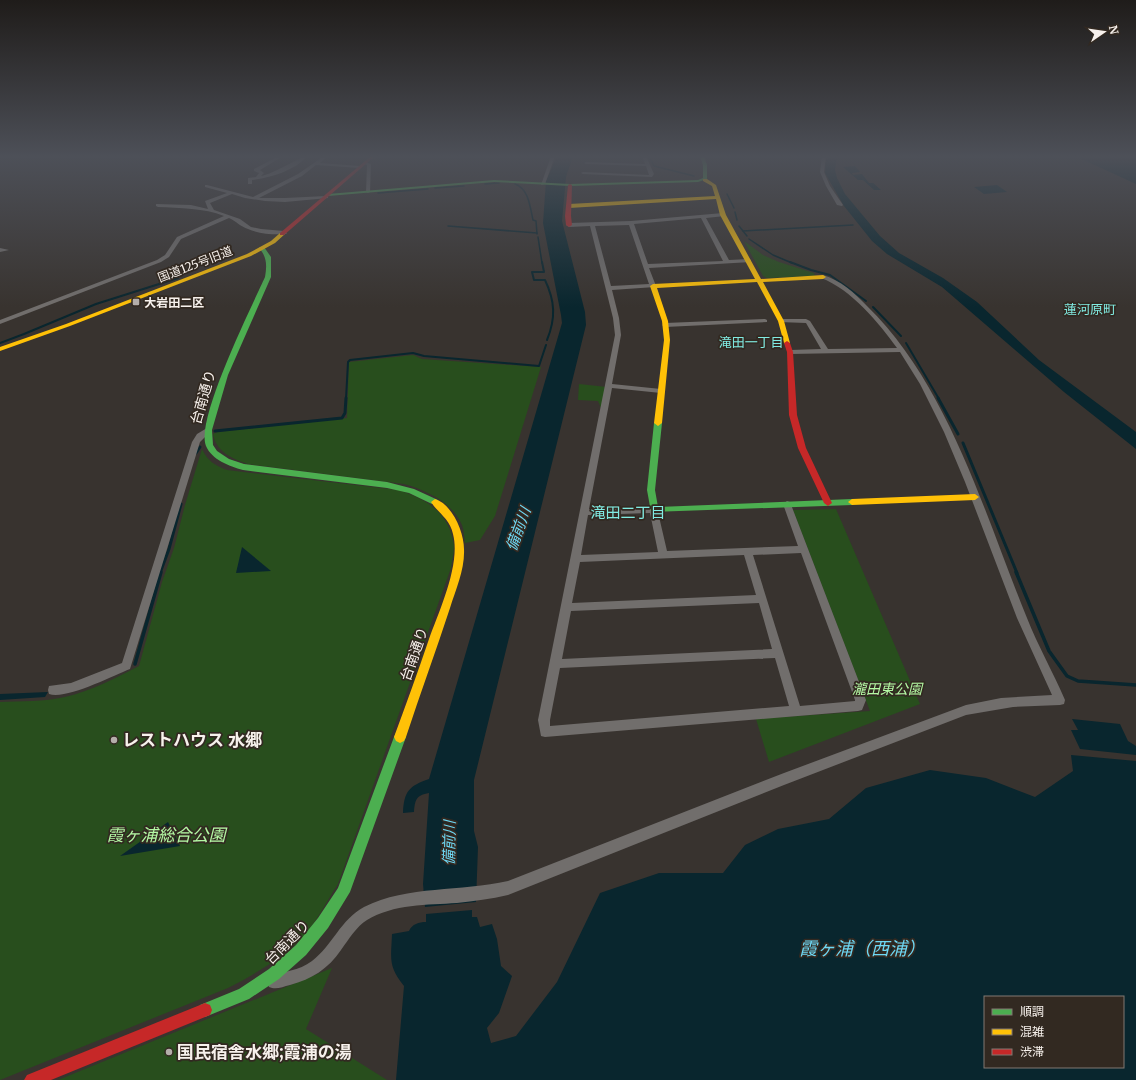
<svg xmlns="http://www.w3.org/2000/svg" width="1136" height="1080" font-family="Merriweather,'Noto Sans JP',serif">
	<rect width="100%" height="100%" fill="#38332f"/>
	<g fill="#284e1d">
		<polygon points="744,241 763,255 779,262 814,273 815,276 767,278 763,276"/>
		<path d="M 413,355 L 422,359 L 541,367 L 495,516 L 480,540 L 465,543 C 464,537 464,530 462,525 C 452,502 426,490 404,484 L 248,464 C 233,459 216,452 213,434 L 217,432 L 347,418 L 349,362 Z"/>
		<polygon points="579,384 607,387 601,408 598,401 578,400"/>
		<path d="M 202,449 C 208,461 214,465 227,470 L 398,490 C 427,499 450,513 454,546 C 454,553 452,561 451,568 L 338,884 C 328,899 319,917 308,931 C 287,956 257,973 228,988 L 0,1080 L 0,702 C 21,701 44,702 65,697 C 91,691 116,678 139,666 L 162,582 L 174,548 L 185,505 Z"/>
		<polygon points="836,509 920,704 769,762 756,719 870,711 793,510"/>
		<polygon points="332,968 306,1029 387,1080 58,1080"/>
	</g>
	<g fill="#09262e" fill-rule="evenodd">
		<path d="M 557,156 L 573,156 L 566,177 L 562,221 L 585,312 L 586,325 L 474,780 L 474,831 L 478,847 L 476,902 L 425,907 L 423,884 L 429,793 C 416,795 415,800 414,812 L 403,813 C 404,791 409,786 429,779 L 562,323 L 561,315 L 543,223 L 546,181 Z"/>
		<polygon points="826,156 837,156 835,170 837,178 845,194 880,236 899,253 943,278 977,302 1039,360 1136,432 1136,449 1064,392 942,287 887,254 872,241 844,206 825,173"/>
		<polygon points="1075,156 1136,156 1136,184"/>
		<polygon points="855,166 860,172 852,173 853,175 862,174 869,183 873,183 881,190 874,190 863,180 858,180 843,167"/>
		<polygon points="997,185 1007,192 984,194 974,187"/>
		<polygon points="242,547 271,571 236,573"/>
		<polygon points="48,692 45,697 0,700 0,694"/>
		<polygon points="1072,719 1120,724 1128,741 1136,746 1136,755 1080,749 1071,730 1078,730"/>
		<path d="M 1071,755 L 1136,761 L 1136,1080 L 396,1080 L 404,986 C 388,966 391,959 392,934 L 409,931 C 412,924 419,922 426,922 L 426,914 L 472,910 L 472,917 L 477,917 L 480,927 L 492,924 L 497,939 L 501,966 L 512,976 L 499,1013 L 487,1028 L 491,1043 L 516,1036 L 557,982 L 600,893 L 659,873 L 723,873 L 745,845 L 778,829 L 829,819 L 866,788 L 930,770 L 986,778 L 1035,797 L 1073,771 ZM 985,997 L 1123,997 L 1123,1067 L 985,1067 Z"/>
		<polygon points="168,822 180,846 120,856"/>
	</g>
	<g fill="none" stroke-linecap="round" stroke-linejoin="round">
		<g stroke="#09262e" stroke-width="1.5">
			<polyline points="649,156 654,166 694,176"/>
			<polyline points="485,184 499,183"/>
			<path d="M 515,184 C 529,189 530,207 533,220 L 536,221 L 537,234"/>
			<polyline points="435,188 464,186"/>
			<polyline points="378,193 428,189"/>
			<polyline points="727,194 734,208"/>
			<polyline points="735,212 737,220"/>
			<polyline points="448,226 537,233"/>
			<polyline points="739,226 747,236"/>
			<polyline points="743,231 853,225"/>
			<polyline points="538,237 542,263"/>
			<polyline points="749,239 773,255 792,263"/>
		</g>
		<g stroke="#09262e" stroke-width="2">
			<path d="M 542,262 L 544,272 L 532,272 L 534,280 L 545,280 C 555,301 556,318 547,340"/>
			<polyline points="790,262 811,270 830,275 866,301"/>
			<polyline points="873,307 901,336"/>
			<polyline points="0,343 24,334 96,304 178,278"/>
			<polyline points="906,343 939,399"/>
			<polyline points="346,399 348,362 350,360 413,353 424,356 539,366 546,345"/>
		</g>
		<g stroke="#09262e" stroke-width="3">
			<polyline points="938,398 958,434"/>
			<polyline points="215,431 342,418 345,413 346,398"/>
			<polyline points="963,443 1017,573"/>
			<polyline points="196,453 200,447"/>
			<polyline points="160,573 169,549 181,504"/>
		</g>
		<g stroke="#09262e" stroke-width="3.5">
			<polyline points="1016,572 1049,651 1067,676 1078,681 1136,685"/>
			<polyline points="135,664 161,572"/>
		</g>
		<g fill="#716e6c" fill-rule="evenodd">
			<path d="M 279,156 L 283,156 L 260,170 L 264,173 L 261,176 C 274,174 303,155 308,156 C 293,171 273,177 252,180 L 252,184 L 248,184 L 248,178 L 256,177 L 259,173 L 254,171 L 254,169 Z"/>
			<path d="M 324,156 L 328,156 L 320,163 L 360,166 L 362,167 L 360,168 L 316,165 L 302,176 L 259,198 L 285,198 L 326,196 L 328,196 L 328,198 L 285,202 L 265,201 L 245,198 L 232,194 L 210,203 L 214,210 L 240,219 L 251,227 L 261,229 L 284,231 L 287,233 L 286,234 C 275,235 259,234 248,229 C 241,227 236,221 229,218 L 181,239 L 169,257 L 161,262 L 0,324 L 0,320 L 157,260 L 165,255 L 177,237 L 224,216 C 204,208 180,208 158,207 L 156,206 L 156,204 L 191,205 L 208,209 L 205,201 L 227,193 L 205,187 L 205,185 L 207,185 L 253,197 L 298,174 Z"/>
			<polygon points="383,156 395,156 370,159 368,158"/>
			<polygon points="551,156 555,156 545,184 541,185"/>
			<polygon points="642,156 646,156 654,174 652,177 583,174 581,173 583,172 649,175 646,166 586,164 584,163 586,162 645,164"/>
			<polygon points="822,156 826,156 824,172 830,186 843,205 842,206 837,205 826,186 820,172"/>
			<polygon points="365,162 371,164 370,192 368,193 366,192 367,165 363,163"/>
			<path d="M 723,213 L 725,214 L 725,216 L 706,218 L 729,260 L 749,259 L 751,260 L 751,262 L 649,268 L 656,286 L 655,287 L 612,290 L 619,318 L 621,335 L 612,384 L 661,389 L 665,391 L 661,393 L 612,388 L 589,509 L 657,508 L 667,551 L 798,546 L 783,504 L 787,501 L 790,502 L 866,700 L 862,710 L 858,711 L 545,737 L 541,736 L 538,720 L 615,335 L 613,318 L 590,226 L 569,227 L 566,225 L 569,223 L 631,221 ZM 701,218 L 723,261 L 648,264 L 634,224 ZM 629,225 L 649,284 L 611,286 L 595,226 ZM 650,513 L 658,552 L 581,555 L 588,515 ZM 801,553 L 855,700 L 855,701 L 800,706 L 753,555 ZM 744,555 L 756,595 L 572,603 L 580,562 ZM 759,603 L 772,649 L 562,659 L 571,611 ZM 775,658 L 789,706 L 550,726 L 550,720 L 560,668 Z"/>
			<polygon points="0,248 9,250 0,252"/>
			<path d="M 823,275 C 840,280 855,293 867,306 C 949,386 984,513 1027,618 C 1038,646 1053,672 1065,700 L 1064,704 L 1060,705 L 1013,707 L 966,715 L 784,785 L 508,895 C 491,899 474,901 457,903 C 428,905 393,904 367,920 C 356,927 349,939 341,950 C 328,969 312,979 290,985 C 282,987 276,990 269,987 L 267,982 L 269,977 C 283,971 299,971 312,961 C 332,946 341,919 364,907 C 408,885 461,892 508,881 L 784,773 L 966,705 L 1001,698 L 1052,695 L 1017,618 L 965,482 L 944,432 L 920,384 L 900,352 L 790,354 L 787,352 L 790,350 L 821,349 L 806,323 L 779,322 L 779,320 L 781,319 L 806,319 L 810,321 L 828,349 L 897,348 C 879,323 851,289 821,278 L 821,276 Z"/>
			<polygon points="765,319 767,320 767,322 665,327 662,325 665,323"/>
			<path d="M 207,428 L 211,431 L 200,442 L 130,669 C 112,676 66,700 49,694 L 48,690 L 49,686 L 71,683 L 122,663 L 192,442 L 197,434 Z"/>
		</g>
		<g fill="#4caf50" fill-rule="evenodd">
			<polygon points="700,156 704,156 707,165 707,179 698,182 570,186 494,182 328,196 326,195 328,194 494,180 570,184 698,180 703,178 703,165"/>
			<path d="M 260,247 L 264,247 L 271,257 L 271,277 L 228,375 L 212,430 L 213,445 L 217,451 L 229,459 L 244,464 L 387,482 L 414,489 L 438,500 L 439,502 L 438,504 L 432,504 L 409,493 L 387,488 L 243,470 C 229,466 212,460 206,446 C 195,420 252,306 265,277 C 267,265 267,257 259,248 Z"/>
			<polygon points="658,420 662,423 655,490 658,507 852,499 856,502 852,505 651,512 647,490 654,423"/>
			<polygon points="400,731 404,733 406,737 350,892 328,928 306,955 279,979 249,999 205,1017 200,1015 198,1010 200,1005 239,989 269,969 296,945 318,918 338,888 394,737 396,733"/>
		</g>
		<g fill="#ffc107" fill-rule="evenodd">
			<polygon points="703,179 707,179 716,185 726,215 761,279 823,275 826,277 823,279 763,282 784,321 790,343 787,345 784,343 778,321 757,282 657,288 668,321 670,340 662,423 658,426 654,423 664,340 662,321 650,286 653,284 755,279 720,215 716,199 569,208 566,206 569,204 715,196 712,186 703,181"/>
			<polygon points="280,233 285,234 275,243 251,256 70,326 0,351 0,347 66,324 247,254 271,241"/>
			<polygon points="975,494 979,497 975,500 852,505 848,502 852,499"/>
			<path d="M 435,499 C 452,504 464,532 464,549 C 465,569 456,589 450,608 C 436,651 420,694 406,737 L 404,741 L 400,743 L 396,741 L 394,737 C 406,704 418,672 429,639 C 439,611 461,564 453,534 C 450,519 438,513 431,502 Z"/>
		</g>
		<g fill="#c62828" fill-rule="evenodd">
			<polygon points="371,156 375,156 284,235 280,235 280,233"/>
			<polygon points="570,184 572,185 571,216 572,225 569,227 566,225 565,216 568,185"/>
			<polygon points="787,341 790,343 793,352 797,415 806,448 832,503 828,506 824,503 798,448 789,415 787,352 784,343"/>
			<polygon points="205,1003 210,1005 212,1010 210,1015 51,1080 24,1080 27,1075"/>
		</g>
	</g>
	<linearGradient id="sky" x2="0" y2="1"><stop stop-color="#1f1c1a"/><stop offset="0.51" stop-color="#4d5058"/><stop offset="1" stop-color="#4d5058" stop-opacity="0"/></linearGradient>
	<rect width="1136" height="307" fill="url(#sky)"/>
	<g fill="#b4aeaa" stroke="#322921" stroke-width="1.5">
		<rect x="132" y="298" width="8" height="8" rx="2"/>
		<circle cx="114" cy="740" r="4"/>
		<circle cx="169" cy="1052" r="4"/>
	</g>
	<g text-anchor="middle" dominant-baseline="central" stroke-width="3.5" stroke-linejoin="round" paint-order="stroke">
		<g font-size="12" fill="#f7f1ec" stroke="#322921">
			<text transform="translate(195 264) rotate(-21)">国道125号旧道</text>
		</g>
		<g font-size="12" font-weight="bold" fill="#f7f1ec" stroke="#322921" text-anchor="start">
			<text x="144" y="302">大岩田二区</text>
		</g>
		<g font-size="13" fill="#81ebe2" stroke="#322921">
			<text x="1090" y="309">蓮河原町</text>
		</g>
		<g font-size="13" fill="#81ebe2" stroke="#322921">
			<text x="751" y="342">滝田一丁目</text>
		</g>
		<g font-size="14" fill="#f7f1ec" stroke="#322921">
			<text transform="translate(203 397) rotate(-74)">台南通り</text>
			<text transform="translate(414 654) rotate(-71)">台南通り</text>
			<text transform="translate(287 942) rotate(-45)">台南通り</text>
		</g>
		<g font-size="14" font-style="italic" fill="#b4f9a4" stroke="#322921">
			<text x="887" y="689">瀧田東公園</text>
		</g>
		<g font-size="15" fill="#81ebe2" stroke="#322921">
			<text x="628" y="512">滝田二丁目</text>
		</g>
		<g font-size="15" font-style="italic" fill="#6ed8f4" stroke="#322921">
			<text transform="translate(518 529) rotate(-70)">備前川</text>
			<text transform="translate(449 843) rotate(-89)">備前川</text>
		</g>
		<g font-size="17" font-weight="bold" fill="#f7f1ec" stroke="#322921" text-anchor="start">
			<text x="122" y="740">レストハウス 水郷</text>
			<text x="177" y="1052">国民宿舎水郷;霞浦の湯</text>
		</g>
		<g font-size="17" font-style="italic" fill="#b4f9a4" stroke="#322921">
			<text x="166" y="835">霞ヶ浦総合公園</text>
		</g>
		<g font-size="18" font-style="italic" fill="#6ed8f4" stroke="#322921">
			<text x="862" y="948">霞ヶ浦（西浦）</text>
		</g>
	</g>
	<rect x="984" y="996" width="140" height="72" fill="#322921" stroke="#817972"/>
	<rect x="992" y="1009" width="20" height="6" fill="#4caf50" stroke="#817972"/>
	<text x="1020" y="1016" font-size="12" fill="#f7f1ec">順調</text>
	<rect x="992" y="1029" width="20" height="6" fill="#ffc107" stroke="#817972"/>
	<text x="1020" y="1036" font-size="12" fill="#f7f1ec">混雑</text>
	<rect x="992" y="1049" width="20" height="6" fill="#c62828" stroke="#817972"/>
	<text x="1020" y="1056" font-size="12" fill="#f7f1ec">渋滞</text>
	<g transform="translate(1104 32) rotate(77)" stroke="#322921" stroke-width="3" paint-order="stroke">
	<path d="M0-3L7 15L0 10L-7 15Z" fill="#f7f1ec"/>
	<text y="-6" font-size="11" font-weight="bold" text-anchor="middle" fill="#f7f1ec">N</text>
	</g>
</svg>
